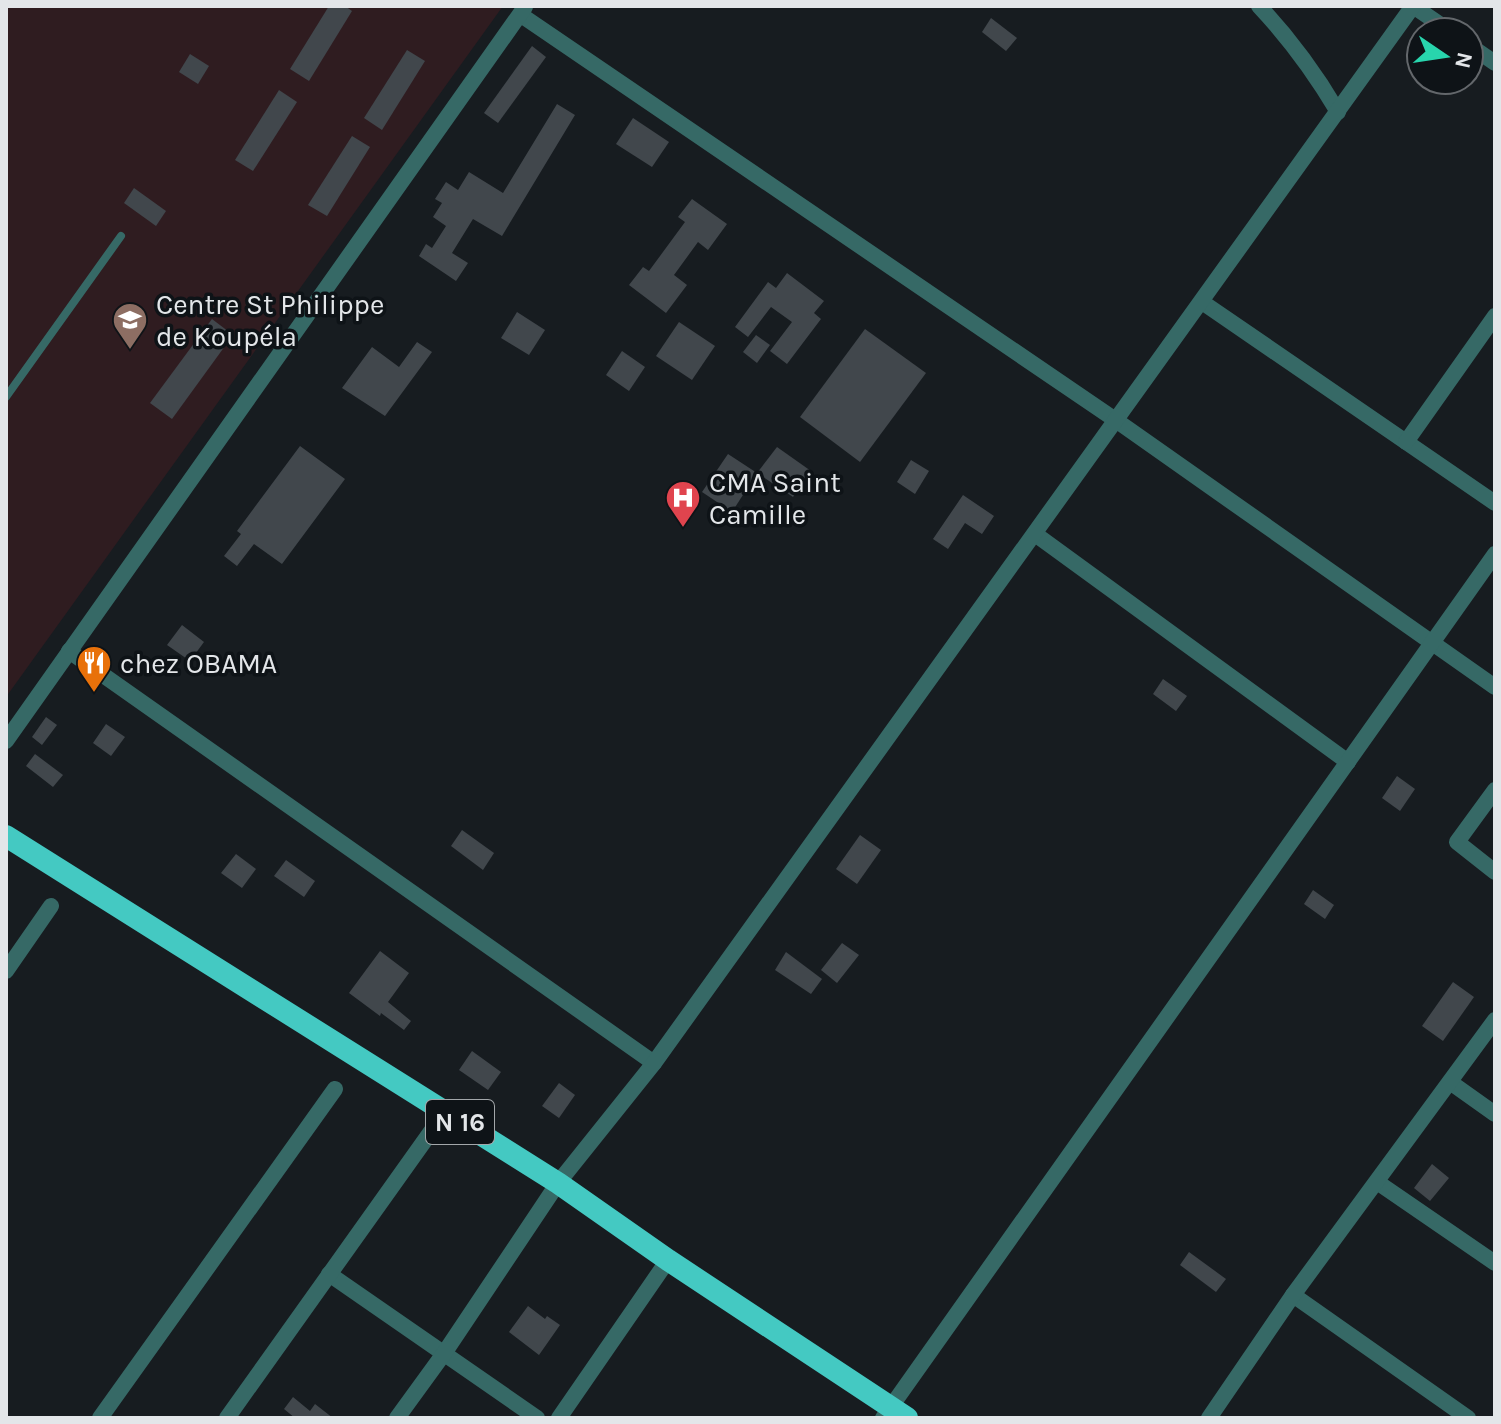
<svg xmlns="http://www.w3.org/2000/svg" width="1501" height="1424" font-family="Karla,sans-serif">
	<rect width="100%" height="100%" fill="#171c20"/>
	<polygon fill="#2f1c20" points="6,6 503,6 6,697"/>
	<g fill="#41474c">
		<polygon points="329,6 345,6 352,11 309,81 290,69"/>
		<polygon points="991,18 1017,38 1006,51 982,32"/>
		<polygon points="532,46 546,57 498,123 484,113"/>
		<polygon points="407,50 425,61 382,130 364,118"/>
		<polygon points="190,54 209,66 198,84 179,72"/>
		<polygon points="279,90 297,102 253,171 235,160"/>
		<polygon points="557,104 575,115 502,236 473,219 452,253 468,263 456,281 419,256 426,244 432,248 446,226 433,217 442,203 435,199 446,182 458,190 469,172 503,193"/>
		<polygon points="633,118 669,142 652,167 616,144"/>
		<polygon points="352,136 370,147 327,216 308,205"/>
		<polygon points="134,188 166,211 156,226 124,203"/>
		<polygon points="692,199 727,224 708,250 698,242 674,275 687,285 666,313 629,285 643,267 649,271 685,222 678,217"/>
		<polygon points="787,273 824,301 814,313 821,319 787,364 770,351 792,322 771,307 748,337 735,327 768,282 776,288"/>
		<polygon points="517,312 545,330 529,355 501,338"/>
		<polygon points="212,319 233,335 172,419 150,403"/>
		<polygon points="679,322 715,346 692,380 656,356"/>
		<polygon points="865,329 926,373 860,462 800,417"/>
		<polygon points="756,335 770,345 757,363 743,352"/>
		<polygon points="417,342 432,352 385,416 342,388 372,347 399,367"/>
		<polygon points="622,351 645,367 629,391 606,375"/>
		<polygon points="300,446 345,479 282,564 254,544 237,566 224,556 241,534 237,531"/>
		<polygon points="777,447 811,471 793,497 757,473"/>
		<polygon points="728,454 757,473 732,512 702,492"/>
		<polygon points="911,460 929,471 915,494 897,482"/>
		<polygon points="963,495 994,516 982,534 965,523 948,549 933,539"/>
		<polygon points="182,625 204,642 190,661 167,645"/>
		<polygon points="1163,679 1187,696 1176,711 1153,694"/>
		<polygon points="46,717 57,725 42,745 32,737"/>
		<polygon points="106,724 125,737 111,756 93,743"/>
		<polygon points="35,754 63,775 53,787 26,766"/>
		<polygon points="1397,776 1415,789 1400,811 1382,798"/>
		<polygon points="462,830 494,853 483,870 451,846"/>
		<polygon points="860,835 881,850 857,884 836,869"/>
		<polygon points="236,854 256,869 242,888 221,873"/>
		<polygon points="286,860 315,881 304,897 274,876"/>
		<polygon points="1313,890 1334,905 1325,919 1304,904"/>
		<polygon points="842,943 859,955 837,983 821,970"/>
		<polygon points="380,951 409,973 388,1002 411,1021 404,1030 381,1013 380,1016 349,993"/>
		<polygon points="786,952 822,979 811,994 775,970"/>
		<polygon points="1453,982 1474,997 1443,1041 1422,1026"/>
		<polygon points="472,1051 501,1072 488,1090 459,1070"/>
		<polygon points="559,1083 575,1095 559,1118 542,1106"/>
		<polygon points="1432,1164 1449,1178 1430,1201 1414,1188"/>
		<polygon points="1189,1252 1226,1279 1216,1292 1180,1265"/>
		<polygon points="528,1306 545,1319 547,1316 560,1325 539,1355 509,1332"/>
		<polygon points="293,1397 310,1411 315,1404 333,1418 295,1418 284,1409"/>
	</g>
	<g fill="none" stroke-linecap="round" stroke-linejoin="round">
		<polyline stroke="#366966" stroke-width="8" points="6,397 121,236"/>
		<g stroke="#366966" stroke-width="16">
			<path d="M 1259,6 C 1290,39 1315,73 1338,112"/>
			<polyline points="1413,6 1451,32"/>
			<polyline points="521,15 1117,421 1495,687"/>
			<polyline points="1469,45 1495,63"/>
			<polyline points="1202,302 1495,503"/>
			<polyline points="1406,442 1495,316"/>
			<polyline points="1035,534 1348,762"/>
			<polyline points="69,651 654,1063"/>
			<polyline points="6,741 525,7"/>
			<polyline points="1495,790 1457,842 1495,872"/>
			<polyline points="6,971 51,906"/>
			<polyline points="1450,1082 1495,1114"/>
			<polyline points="1377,1182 1495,1263"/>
			<polyline points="329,1274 537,1418"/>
			<polyline points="1293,1295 1468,1418"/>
			<polyline points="100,1418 335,1089"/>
			<polyline points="227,1418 445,1112"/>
			<polyline points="397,1418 445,1352 558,1183 654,1063 1413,6"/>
			<polyline points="559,1418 668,1260"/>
			<polyline points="883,1418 1495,554"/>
			<polyline points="1209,1418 1293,1295 1495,1020"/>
		</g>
		<polyline stroke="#44c9c2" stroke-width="22" points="6,836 558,1183 668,1260 907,1418"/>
	</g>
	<defs>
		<symbol id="school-pin" viewBox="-11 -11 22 30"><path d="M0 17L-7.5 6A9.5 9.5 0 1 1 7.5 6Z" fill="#8d6e63" stroke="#0e1317"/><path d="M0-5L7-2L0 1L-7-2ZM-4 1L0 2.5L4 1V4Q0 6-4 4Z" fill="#fff"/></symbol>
		<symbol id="hospital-pin" viewBox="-11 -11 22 30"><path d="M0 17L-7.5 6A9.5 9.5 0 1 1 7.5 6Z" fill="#e0444e" stroke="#0e1317"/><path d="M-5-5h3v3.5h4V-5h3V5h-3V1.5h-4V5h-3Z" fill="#fff"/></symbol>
		<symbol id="restaurant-pin" viewBox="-11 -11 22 30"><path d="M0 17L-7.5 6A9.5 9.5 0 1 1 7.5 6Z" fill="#e8710a" stroke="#0e1317"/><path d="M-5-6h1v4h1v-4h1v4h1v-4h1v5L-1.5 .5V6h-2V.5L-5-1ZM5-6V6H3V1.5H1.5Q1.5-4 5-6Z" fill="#fff"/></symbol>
	</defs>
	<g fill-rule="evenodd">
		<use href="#school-pin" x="110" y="300" width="40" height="54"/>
		<use href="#hospital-pin" x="663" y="478" width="40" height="54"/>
		<use href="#restaurant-pin" x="74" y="643" width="40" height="54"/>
	</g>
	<g text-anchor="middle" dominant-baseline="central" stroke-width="7" stroke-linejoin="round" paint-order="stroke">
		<rect fill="#0e1317" stroke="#a3a7aa" stroke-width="2" x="426" y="1100" width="68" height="44" rx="6"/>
		<g font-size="26" font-weight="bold" fill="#e3e6e9">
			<text x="460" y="1122">N 16</text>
		</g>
		<g font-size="28" fill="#e3e6e9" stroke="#0e1317" text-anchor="start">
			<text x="156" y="304">Centre St Philippe<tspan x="156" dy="32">de Koupéla</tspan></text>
			<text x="709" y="482">CMA Saint<tspan x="709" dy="32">Camille</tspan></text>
			<text x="120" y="663">chez OBAMA</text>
		</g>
	</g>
	<rect width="1501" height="1424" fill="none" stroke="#e3e6e9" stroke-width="16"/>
	<g transform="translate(1445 56) rotate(103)"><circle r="38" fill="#0e1317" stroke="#63676b" stroke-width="2"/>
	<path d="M0-6L14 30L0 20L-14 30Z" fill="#28d5ad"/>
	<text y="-12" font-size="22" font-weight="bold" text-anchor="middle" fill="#e3e6e9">N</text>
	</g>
</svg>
